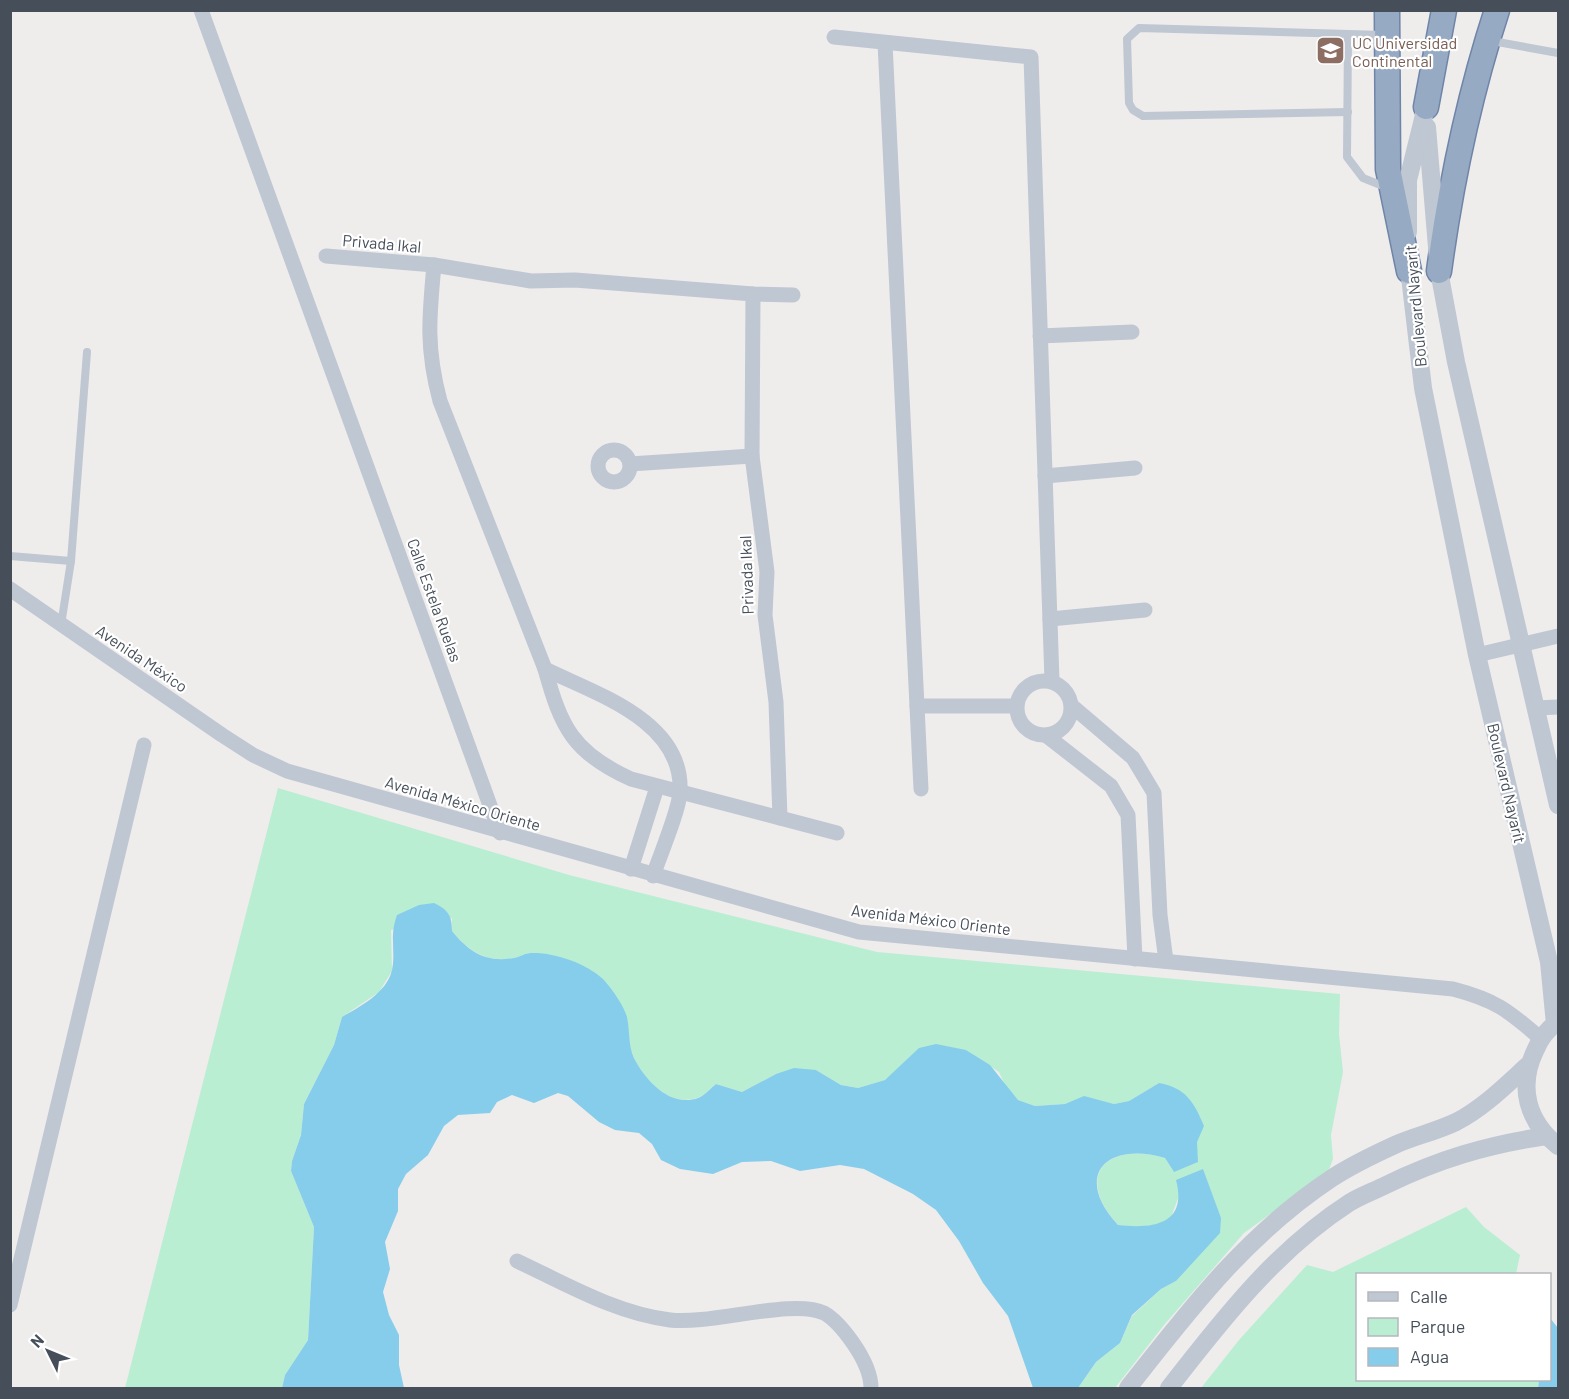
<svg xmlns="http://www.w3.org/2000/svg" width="1569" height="1399" font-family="Barlow,sans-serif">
	<rect width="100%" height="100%" fill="#efecec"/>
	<g fill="#b9eed2">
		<path d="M 278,788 L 569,875 L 877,952 L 1340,994 L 1339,1034 L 1343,1072 L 1331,1135 L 1333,1159 L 1328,1172 L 1244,1233 L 1164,1325 L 1115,1388 L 1078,1388 L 1096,1362 L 1120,1343 L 1132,1316 L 1161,1289 L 1176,1281 L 1211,1192 L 1203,1170 L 1180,1193 L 1171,1217 L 1162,1224 L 1137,1227 L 1118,1225 C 1073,1175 1107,1141 1165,1158 L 1174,1172 L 1159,1083 L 1129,1101 L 1114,1104 L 1084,1097 L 1065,1104 L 1035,1106 L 1018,1100 L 1006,1087 L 999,1072 L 966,1050 L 901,1067 L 885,1080 L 858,1088 L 841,1085 L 816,1070 L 776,1074 L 742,1092 L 716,1084 C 711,1088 704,1096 697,1098 C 669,1107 642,1079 633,1055 C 628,1043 628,1030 627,1018 L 529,953 C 497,967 473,957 452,931 L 452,918 L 391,930 L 392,971 L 379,992 L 342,1017 L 334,1045 L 304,1104 L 301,1135 L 292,1161 L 291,1171 L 314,1227 L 308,1340 L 285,1375 L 282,1388 L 125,1388 Z"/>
		<polygon points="1466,1207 1484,1227 1520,1255 1516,1274 1358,1274 1358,1380 1539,1380 1538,1388 1201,1388 1239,1340 1307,1265 1333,1272"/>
	</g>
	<g fill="#86cdeb">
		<path d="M 434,903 C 448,910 452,915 452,931 C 469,952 486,963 514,958 C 520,957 525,953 531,953 C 553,952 586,963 603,979 C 612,989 623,1004 627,1017 C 630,1031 628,1045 634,1058 C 645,1080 670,1108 698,1098 C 704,1096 711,1088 716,1084 L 742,1092 L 776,1074 L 794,1068 L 816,1070 L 841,1085 L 858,1088 L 885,1080 L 919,1048 L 936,1044 L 966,1050 L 990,1065 L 1018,1100 L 1035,1106 L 1065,1104 L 1084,1096 L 1114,1104 L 1129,1101 L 1159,1083 C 1186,1088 1194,1102 1204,1126 L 1197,1142 L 1198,1162 L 1174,1172 L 1165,1158 C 1107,1141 1072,1175 1118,1225 C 1152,1229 1188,1225 1176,1180 L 1203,1169 L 1221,1218 L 1220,1233 L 1176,1281 L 1161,1289 L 1132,1315 L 1120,1343 L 1096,1362 L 1078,1388 L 1033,1388 L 1008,1316 L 983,1283 L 959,1241 L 936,1210 L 913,1194 L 864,1169 L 840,1165 L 800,1171 L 771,1161 L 742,1162 L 713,1174 L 680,1169 L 661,1160 L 652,1144 L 639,1133 L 615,1130 L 599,1122 L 568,1096 L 558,1093 L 534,1103 L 512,1095 L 497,1102 L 490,1113 L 458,1115 L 444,1126 L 428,1155 L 406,1174 L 398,1189 L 398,1211 L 385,1242 L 390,1269 L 383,1292 L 389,1315 L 399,1335 L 399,1365 L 404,1388 L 282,1388 L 285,1375 L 308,1340 L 314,1227 L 291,1171 L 292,1161 L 301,1135 L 304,1104 L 334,1045 L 342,1017 C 359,1007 387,993 392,970 C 396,951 389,937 397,915 L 419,905 Z"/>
		<polygon points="1550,1318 1558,1328 1558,1388 1538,1388 1539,1380 1550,1380"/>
	</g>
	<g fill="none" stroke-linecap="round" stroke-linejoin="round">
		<defs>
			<g id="trunk">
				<polyline points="1387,10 1388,169 1409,271"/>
				<polyline points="1426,107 1444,10"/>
				<path d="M 1439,271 C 1451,182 1469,96 1497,10"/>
			</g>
		</defs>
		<use href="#trunk" stroke="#6f85a7" stroke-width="27"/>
		<g stroke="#bfc7d2" stroke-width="8">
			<polyline points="1348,35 1347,157 1363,178 1388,188"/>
			<polyline points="1492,41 1558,53"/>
			<polyline points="1348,112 1143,116 1133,110 1129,103 1127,39 1139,28 1384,35"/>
			<polyline points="10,556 71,561"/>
			<polyline points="61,625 71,561 87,352"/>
		</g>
		<g stroke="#bfc7d2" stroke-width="15">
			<polyline points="201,10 500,833"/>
			<polyline points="834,37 1031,57 1052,681"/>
			<polyline points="885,43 921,789"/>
			<polyline points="326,256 434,265 531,281 575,280 753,294 793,295"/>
			<path d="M 434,265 C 429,318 426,349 440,401 L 545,669 C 561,727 573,753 631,779 L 837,833"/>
			<polyline points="753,294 752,456 767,572 765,615 776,702 780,818"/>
			<polyline points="1040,336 1132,332"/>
			<circle cx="614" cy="466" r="16"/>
			<polyline points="630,464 752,456"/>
			<polyline points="1045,476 1135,468"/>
			<path d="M 10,589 L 222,735 L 253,755 L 287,771 L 859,932 L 1453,989 C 1495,1000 1508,1010 1540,1038"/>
			<polyline points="1050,619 1145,610"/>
			<polyline points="1477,655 1558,636"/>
			<path d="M 545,669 C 596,694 684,721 680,792 C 679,811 660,855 653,876"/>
			<circle cx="1044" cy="708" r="27"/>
			<polyline points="917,706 1016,706"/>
			<polyline points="1072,706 1133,758 1154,793 1160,915 1166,961"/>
			<polyline points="1535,708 1558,707"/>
			<polyline points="1047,736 1111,786 1128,815 1135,959"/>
			<polyline points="631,869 657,787"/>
			<path d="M 517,1261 C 566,1284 615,1313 670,1320 C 711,1325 793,1298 824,1313 C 835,1319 846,1333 853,1343 C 862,1356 871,1372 871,1388"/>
			<polyline points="10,1305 144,745"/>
		</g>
		<g stroke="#bfc7d2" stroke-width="18">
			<polyline points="1427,127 1439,271 1456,362 1558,805"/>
			<polyline points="1408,232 1408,180 1426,107"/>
			<polyline points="1408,260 1423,388 1477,655 1549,962 1555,1024"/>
			<path d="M 1558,1022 C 1547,1029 1540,1039 1535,1051 C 1518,1087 1527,1121 1558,1146"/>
			<path d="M 1128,1388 C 1190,1309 1246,1235 1332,1178 C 1352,1165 1375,1154 1397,1144 C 1416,1136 1437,1131 1456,1122 C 1483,1108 1505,1086 1527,1066"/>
			<path d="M 1169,1388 C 1221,1321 1276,1250 1349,1203 C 1360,1196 1374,1191 1386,1185 C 1439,1159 1487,1145 1546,1136"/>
		</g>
		<use href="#trunk" stroke="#97aac4" stroke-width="24"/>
	</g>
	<defs>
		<symbol id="university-square" viewBox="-11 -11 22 22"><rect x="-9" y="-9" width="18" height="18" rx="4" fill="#8d6e63" stroke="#fff"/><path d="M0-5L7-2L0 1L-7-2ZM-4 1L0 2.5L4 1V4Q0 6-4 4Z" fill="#fff"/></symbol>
	</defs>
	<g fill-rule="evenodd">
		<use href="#university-square" x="1314" y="34" width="33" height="33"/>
	</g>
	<g text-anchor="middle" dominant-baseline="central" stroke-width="4.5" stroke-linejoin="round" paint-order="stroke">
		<g font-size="16" fill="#785e54" stroke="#fff" text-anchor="start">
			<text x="1352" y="42">UC Universidad<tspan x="1352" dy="18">Continental</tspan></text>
		</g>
		<g font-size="16" fill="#454e59" stroke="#fff">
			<text transform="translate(382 243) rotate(5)">Privada Ikal</text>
			<text transform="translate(1415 306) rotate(-95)">Boulevard Nayarit</text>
			<text transform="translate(746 575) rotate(-92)">Privada Ikal</text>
			<text transform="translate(435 600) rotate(70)">Calle Estela Ruelas</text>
			<text transform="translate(142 658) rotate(34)">Avenida México</text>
			<text transform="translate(1507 783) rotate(77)">Boulevard Nayarit</text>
			<text transform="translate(463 803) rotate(16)">Avenida México Oriente</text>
			<text transform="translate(931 919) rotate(7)">Avenida México Oriente</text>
		</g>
	</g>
	<rect width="1569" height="1399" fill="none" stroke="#454e59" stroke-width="24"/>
	<rect x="1356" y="1273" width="195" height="108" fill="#ffffff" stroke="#b5b8bd" stroke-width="1.5"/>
	<rect x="1368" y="1292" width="30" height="9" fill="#bfc7d2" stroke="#b5b8bd" stroke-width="1.5"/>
	<text x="1410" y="1303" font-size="18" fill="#454e59">Calle</text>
	<rect x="1368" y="1318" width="30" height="18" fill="#b9eed2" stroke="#b5b8bd" stroke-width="1.5"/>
	<text x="1410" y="1333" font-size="18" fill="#454e59">Parque</text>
	<rect x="1368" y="1348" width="30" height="18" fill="#86cdeb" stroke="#b5b8bd" stroke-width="1.5"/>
	<text x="1410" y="1363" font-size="18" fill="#454e59">Agua</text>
	<g transform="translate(48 1351) rotate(313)" stroke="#ffffff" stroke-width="4.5" paint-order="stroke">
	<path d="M0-4.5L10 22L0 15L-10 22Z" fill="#454e59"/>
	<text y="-9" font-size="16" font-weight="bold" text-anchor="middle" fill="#454e59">N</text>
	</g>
</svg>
